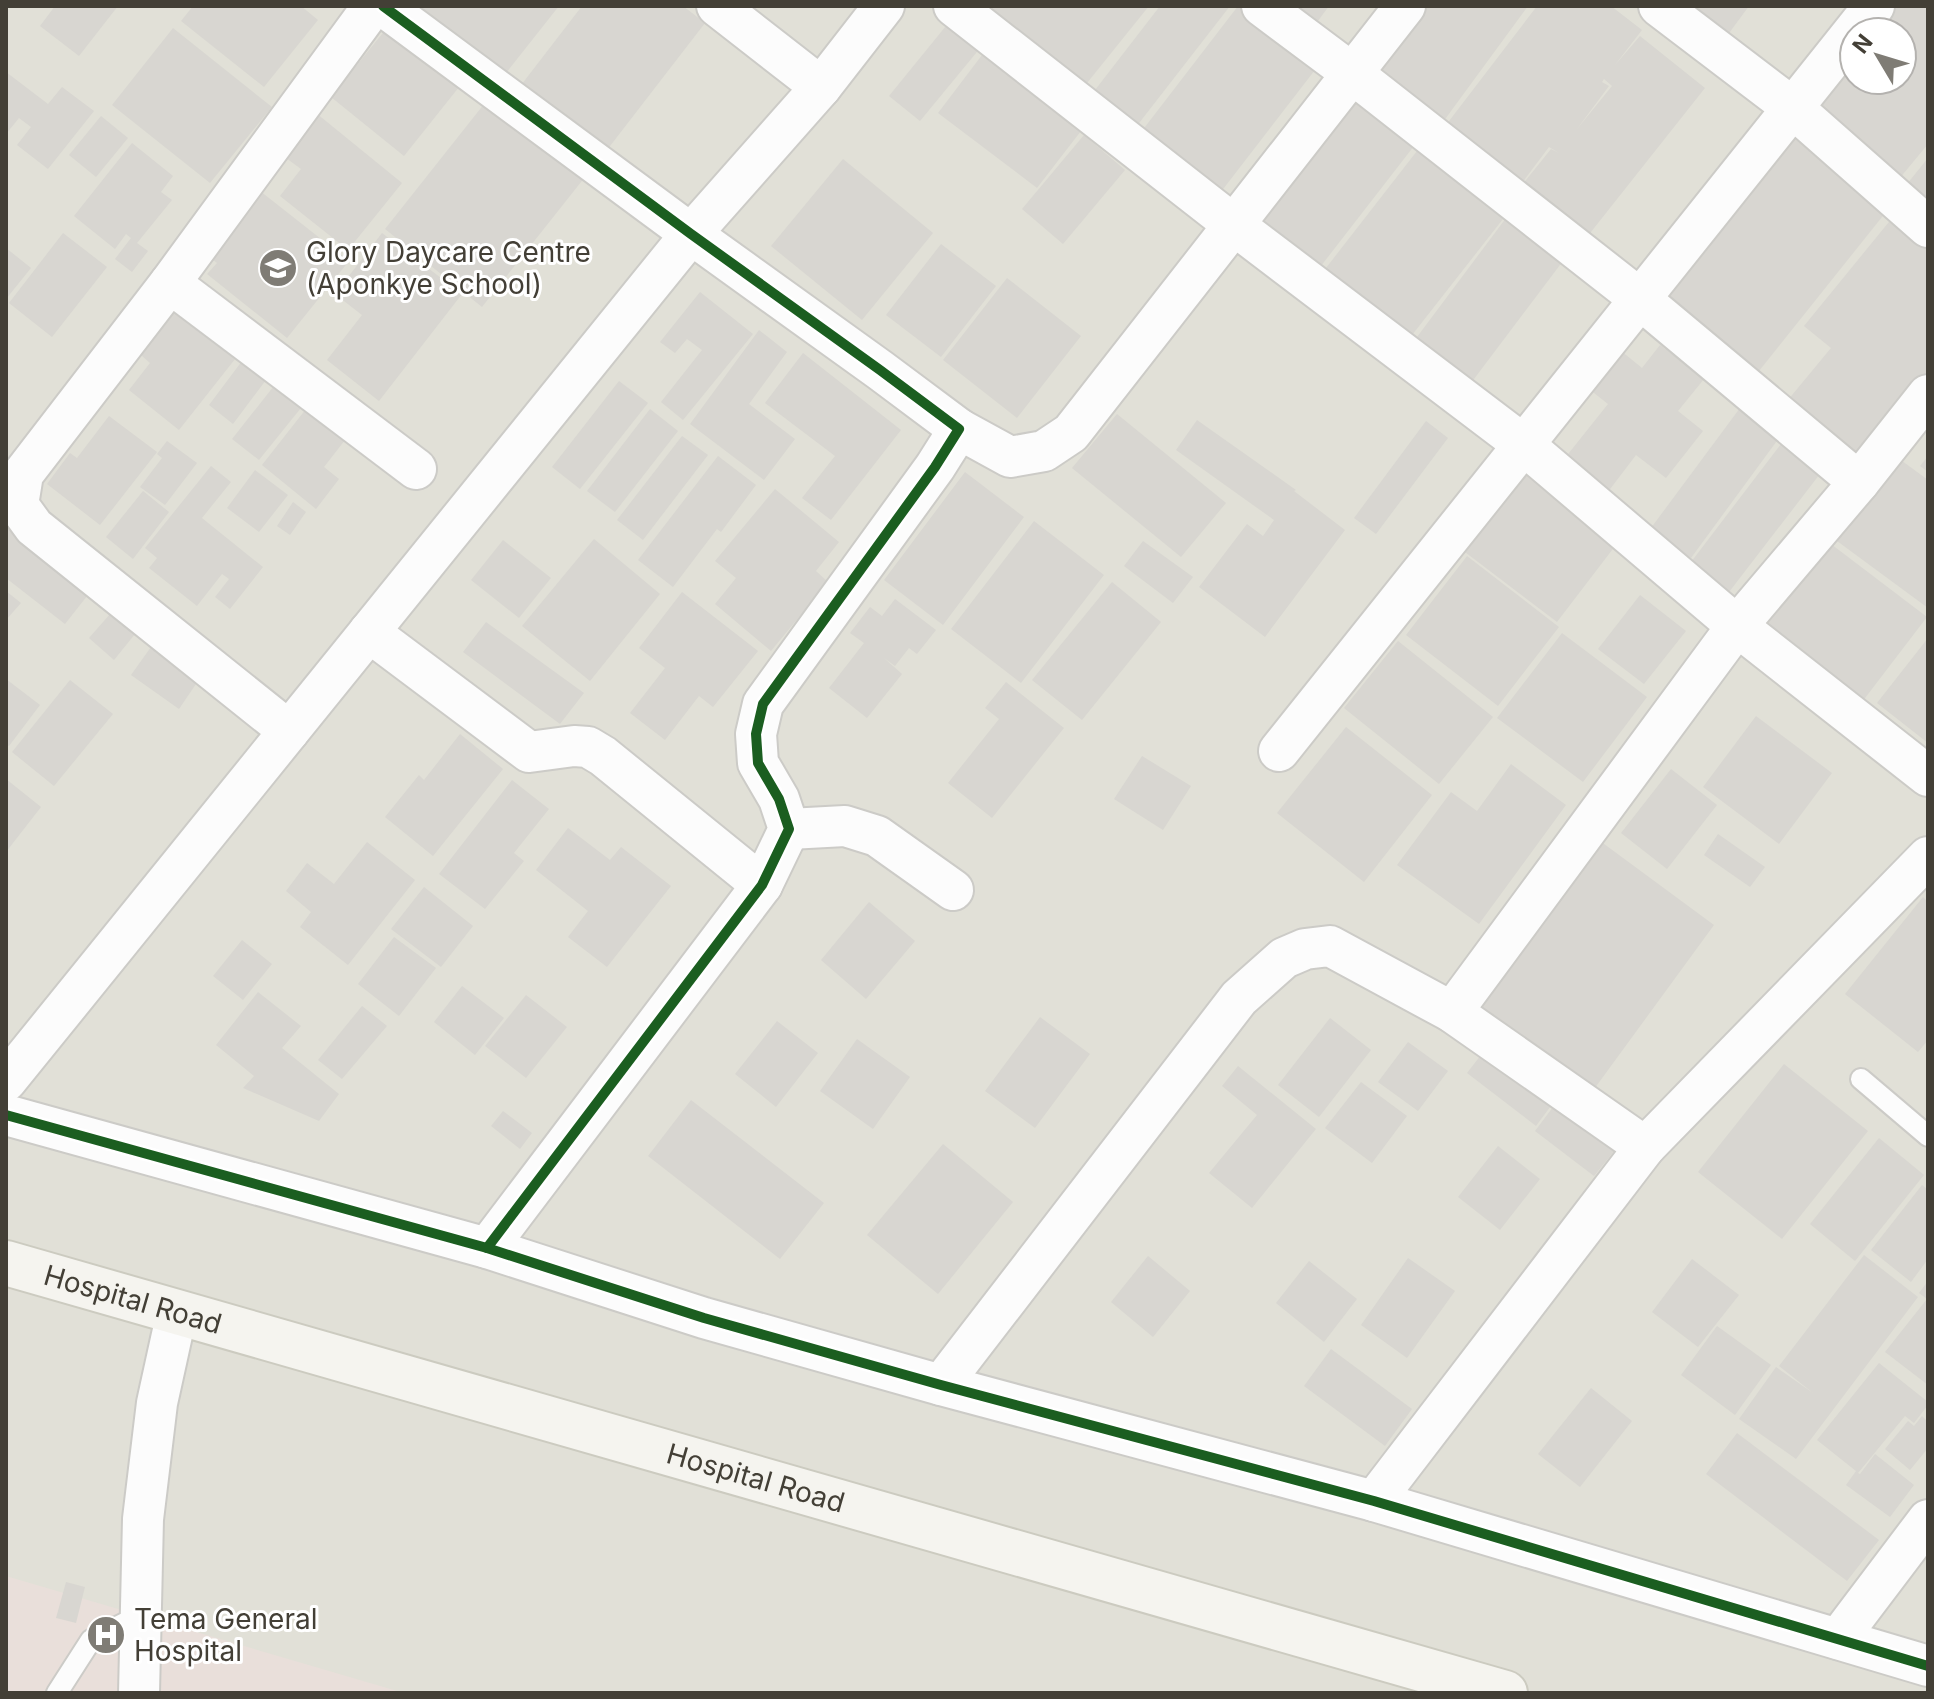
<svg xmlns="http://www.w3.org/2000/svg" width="1934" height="1699" font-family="Inter,sans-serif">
	<rect width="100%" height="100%" fill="#eeeee9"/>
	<path fill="#e1e0d7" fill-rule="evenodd" d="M 6,6 L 1928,6 L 1928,1693 L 6,1693 ZM 1854,32 L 1902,32 L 1902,80 L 1854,80 Z"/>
	<polygon fill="#e9dfda" points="6,1576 404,1693 6,1693"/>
	<g fill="#d8d6d1" fill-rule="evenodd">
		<polygon points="55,6 118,6 79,56 40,26"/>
		<polygon points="193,6 301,6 318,20 264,87 181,21"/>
		<polygon points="403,6 559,6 499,82"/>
		<polygon points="582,6 683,6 705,23 600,159 515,93"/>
		<polygon points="972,6 1149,6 1079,93"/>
		<polygon points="1160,6 1230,6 1129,136 1085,103"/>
		<polygon points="1238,6 1259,6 1325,57 1217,197 1138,136"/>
		<polygon points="1273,6 1329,6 1309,33"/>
		<polygon points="1427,6 1528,6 1443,122 1377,73"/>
		<path d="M 1537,6 L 1611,6 L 1642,30 L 1615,65 L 1640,36 L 1705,88 L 1587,237 L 1522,185 L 1551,149 L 1559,153 L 1549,147 L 1522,183 L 1446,125 ZM 1604,79 L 1612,86 L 1577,129 L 1609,86 L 1602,82 Z"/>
		<polygon points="1681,6 1749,6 1721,44"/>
		<polygon points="1886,6 1928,6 1928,144 1894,185 1802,109 1854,45 1854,80 1902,80 1902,32 1864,32"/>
		<polygon points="395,18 467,77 404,156 331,97"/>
		<polygon points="950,21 981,47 920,121 889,96"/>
		<polygon points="173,28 272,107 210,183 112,105"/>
		<polygon points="982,55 1081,131 1037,188 938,113"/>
		<polygon points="6,72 48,104 62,87 94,111 48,169 17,145 31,127 19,118 6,134"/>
		<polygon points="1355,86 1421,137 1314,275 1248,223"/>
		<polygon points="488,99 585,177 482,307 385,229"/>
		<polygon points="316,113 402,183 348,250 280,196 301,169 282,155"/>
		<polygon points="101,116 128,138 96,177 69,155"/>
		<polygon points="1084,135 1125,170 1063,244 1022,209"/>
		<polygon points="1790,135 1886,212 1751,381 1655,303"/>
		<polygon points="1424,142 1510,210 1405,344 1319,277"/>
		<polygon points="132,143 173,176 161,192 172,200 137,243 148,251 132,272 115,259 131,238 126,234 115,249 74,216"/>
		<polygon points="1928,158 1928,209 1903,189"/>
		<polygon points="843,159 933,233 862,320 771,246"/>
		<polygon points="255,187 349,261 287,338 207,274 217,263 203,252"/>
		<polygon points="1512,210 1569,253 1465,391 1408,349"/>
		<polygon points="1893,217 1928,246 1928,374 1855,464 1783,406 1831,348 1804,326"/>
		<polygon points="63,233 107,267 52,337 9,303"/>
		<polygon points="382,233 462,294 379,401 327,360 362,315 335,294"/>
		<polygon points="941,244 996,286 941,357 886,315"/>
		<polygon points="6,248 31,268 6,299"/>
		<polygon points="1007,278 1081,336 1017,418 943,360"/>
		<polygon points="700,292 753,334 683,420 661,402 702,350 687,339 675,353 660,342"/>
		<polygon points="177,304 239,354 179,430 129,390 150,363 132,347"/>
		<polygon points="759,330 787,352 749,404 795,439 764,480 690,424"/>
		<polygon points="1660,345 1704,379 1678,411 1703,431 1666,478 1636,455 1604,497 1561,463 1608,404 1584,385 1615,346 1642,368"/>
		<polygon points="803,353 901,430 831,520 802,498 835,456 765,403"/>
		<polygon points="245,357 269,376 233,424 209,405"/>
		<polygon points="619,381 648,403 580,489 552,467"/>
		<polygon points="277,382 305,403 259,460 232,439"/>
		<polygon points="1740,408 1779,438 1691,558 1651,528"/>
		<polygon points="306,409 345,440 324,467 339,479 316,509 262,465"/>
		<polygon points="650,409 678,431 615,512 587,491"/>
		<polygon points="1117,414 1226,503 1181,557 1072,468"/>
		<polygon points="109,416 157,452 100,525 47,484 70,453 77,458"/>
		<polygon points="1197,420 1296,490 1294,491 1345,530 1265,637 1199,587 1247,524 1263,536 1274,520 1176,450"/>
		<polygon points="1426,421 1448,438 1376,534 1354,518"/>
		<polygon points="682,436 708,455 643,540 617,520"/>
		<polygon points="1784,440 1823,470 1726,596 1688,566"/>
		<polygon points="167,441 197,463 165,505 140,487 162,458 157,454"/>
		<polygon points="1894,455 1928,480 1928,608 1833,538"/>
		<polygon points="718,456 756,485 721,532 717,529 673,587 638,560"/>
		<polygon points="1928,456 1928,472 1920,466"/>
		<polygon points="1522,461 1622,537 1557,622 1457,546"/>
		<polygon points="211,466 231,482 202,518 263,567 230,609 215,597 229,579 222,574 197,606 149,568 157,558 145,548"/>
		<polygon points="255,470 288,495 259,532 227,508"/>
		<polygon points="965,472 1024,517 943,625 884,580"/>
		<polygon points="775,489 839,542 816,571 828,582 771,651 715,604 736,578 715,561"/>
		<polygon points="143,491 169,512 133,559 106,537"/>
		<polygon points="293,502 306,512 290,535 277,526"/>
		<polygon points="1034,521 1104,575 1021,683 951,629"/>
		<polygon points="6,525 91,591 65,624 6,578"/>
		<polygon points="594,539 660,594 590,681 522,626"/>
		<polygon points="503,540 551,578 519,618 471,580"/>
		<polygon points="1143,541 1193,577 1173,603 1124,566"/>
		<polygon points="1827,541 1927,617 1859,706 1760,630"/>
		<polygon points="1467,556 1559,627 1498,706 1406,635"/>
		<polygon points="1112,582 1161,622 1082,720 1032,680"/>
		<polygon points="6,591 21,603 6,620"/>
		<polygon points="682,592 758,651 713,707 699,696 665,740 630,713 665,668 639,648"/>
		<polygon points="1640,595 1686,631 1644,684 1598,649"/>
		<polygon points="895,599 936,630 917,654 909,648 895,666 884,658 902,674 867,718 829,688 864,643 850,633 870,607 882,616"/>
		<polygon points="111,613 135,634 114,660 89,638"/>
		<polygon points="486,622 584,693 560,724 463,652"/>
		<polygon points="1562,633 1647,697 1583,782 1497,718"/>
		<polygon points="1928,638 1928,743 1877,703"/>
		<polygon points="1398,641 1493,717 1439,784 1344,708"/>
		<polygon points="151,647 198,681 179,709 131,675"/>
		<polygon points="6,679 40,705 9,746 6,744"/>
		<polygon points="70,680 113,714 54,786 12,752"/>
		<polygon points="1006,682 1064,728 992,818 948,783 999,719 985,708"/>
		<polygon points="1756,716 1832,773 1779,844 1703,787"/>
		<polygon points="1346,727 1432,795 1364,882 1277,813"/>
		<polygon points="460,734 503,769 433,856 385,817 419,775 424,780"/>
		<polygon points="1142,756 1191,786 1163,830 1114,799"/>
		<polygon points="1511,764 1566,805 1479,924 1397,865 1451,792 1477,811"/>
		<polygon points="1671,769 1717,805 1667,869 1621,833"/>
		<polygon points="6,779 41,807 6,852"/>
		<polygon points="512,780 549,809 514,853 524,861 485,909 439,874"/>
		<polygon points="568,828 610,860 621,847 671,886 607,967 568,937 588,911 536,870"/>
		<polygon points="1718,834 1765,867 1750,887 1704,855"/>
		<polygon points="1596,838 1714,925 1592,1092 1474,1005"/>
		<polygon points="367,842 415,880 348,965 300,927 311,912 286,891 307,863 334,884"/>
		<polygon points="424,887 473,926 441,967 391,929"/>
		<polygon points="1923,897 1928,902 1928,1040 1918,1052 1845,994"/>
		<polygon points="869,902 915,941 866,999 821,960"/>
		<polygon points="394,937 436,968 399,1016 358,984"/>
		<polygon points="242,940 272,964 243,1000 213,976"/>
		<polygon points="462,986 504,1018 475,1055 434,1022"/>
		<polygon points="258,992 301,1026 282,1048 339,1094 319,1121 243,1088 254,1076 216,1045"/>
		<polygon points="526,995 567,1027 526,1078 485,1046"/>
		<polygon points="362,1006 387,1026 342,1079 318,1060"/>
		<polygon points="1040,1017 1090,1054 1035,1128 985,1091"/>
		<polygon points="1330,1018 1371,1050 1319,1117 1278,1085"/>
		<polygon points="777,1021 818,1053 776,1107 735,1074"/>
		<polygon points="857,1039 910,1077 873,1129 820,1091"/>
		<polygon points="1408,1042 1448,1071 1418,1111 1378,1082"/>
		<polygon points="1491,1042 1559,1095 1536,1126 1467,1073"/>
		<polygon points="1784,1064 1868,1131 1782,1239 1698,1172"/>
		<polygon points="1238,1066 1316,1129 1252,1208 1209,1173 1257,1115 1222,1086"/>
		<polygon points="1361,1082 1407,1116 1372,1163 1325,1128"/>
		<polygon points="1559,1099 1619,1145 1594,1176 1535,1131"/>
		<polygon points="691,1100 824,1203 780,1259 648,1156"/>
		<polygon points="503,1111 532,1133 520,1149 491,1126"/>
		<polygon points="1879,1138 1924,1175 1855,1261 1810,1224"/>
		<polygon points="943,1144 1013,1202 938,1294 867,1235"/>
		<polygon points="1498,1146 1540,1179 1500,1230 1458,1197"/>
		<polygon points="1922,1185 1928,1190 1928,1259 1911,1282 1871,1250"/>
		<polygon points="1864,1255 1918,1297 1796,1459 1739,1419 1776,1367 1813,1393 1779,1366"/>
		<polygon points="1148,1256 1190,1291 1153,1337 1111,1302"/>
		<polygon points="1408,1258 1455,1291 1407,1358 1361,1325"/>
		<polygon points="1692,1259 1739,1295 1698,1347 1652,1312"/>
		<polygon points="1309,1261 1357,1299 1324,1342 1276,1303"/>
		<polygon points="1928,1281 1928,1385 1885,1352 1927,1299 1919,1293"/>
		<polygon points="1717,1326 1771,1365 1735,1415 1681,1375"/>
		<polygon points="1331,1349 1412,1409 1385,1446 1304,1386"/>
		<polygon points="1879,1363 1928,1402 1928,1405 1914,1423 1905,1416 1858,1473 1860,1474 1875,1454 1914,1485 1890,1517 1846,1485 1856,1471 1817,1440"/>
		<polygon points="1591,1388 1632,1421 1580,1487 1538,1454"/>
		<polygon points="1922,1416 1928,1422 1928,1448 1910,1470 1885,1449 1908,1421 1914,1426"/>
		<polygon points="1737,1433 1879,1540 1847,1581 1706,1474"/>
		<polygon points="66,1582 85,1587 76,1623 56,1618"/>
	</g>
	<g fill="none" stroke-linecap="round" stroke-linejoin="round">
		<defs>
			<g id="lane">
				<polyline points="1861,1079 1928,1136"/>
				<polyline points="57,1693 91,1640 141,1615"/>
			</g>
			<g id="street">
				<polyline points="383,6 691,234 880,370 959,429 935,467 763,704 756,734 758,763 779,799 789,829 762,885 487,1248"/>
				<polyline points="717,6 821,87"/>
				<polyline points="954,6 1234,225 1524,445 1737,626 1928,776"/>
				<polyline points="1262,6 1353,74 1640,299 1859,482"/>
				<polyline points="1659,6 1793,108 1928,227"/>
				<polyline points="170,283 416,469"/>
				<polyline points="959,429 1010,457 1044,451 1071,433 1405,6"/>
				<polyline points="369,632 529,752 574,746 588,747 603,756 762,885"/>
				<polyline points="289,731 34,527 18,505 23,474 170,283 373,6"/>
				<polyline points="1279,751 1874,6"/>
				<polyline points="789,829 845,826 877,836 953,890"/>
				<polyline points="1452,1012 1737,626 1859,482 1928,395"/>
				<polyline points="6,1081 691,234 821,87 884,6"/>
				<polyline points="6,1115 487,1248 704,1318 941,1385 1374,1501 1928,1666"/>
				<polyline points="941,1385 1239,998 1284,958 1305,949 1330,946 1452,1012 1645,1147"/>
				<polyline points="1374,1501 1645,1147 1928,857"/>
				<polyline points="1838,1639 1928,1520"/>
				<polyline points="139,1693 143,1519 157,1403 177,1312"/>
			</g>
			<g id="secondary">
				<path id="s1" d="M 6,1263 L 1505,1693"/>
			</g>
		</defs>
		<use href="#lane" stroke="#cccbc7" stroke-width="24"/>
		<use href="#street" stroke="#cccbc7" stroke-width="44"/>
		<use href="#secondary" stroke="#cccbc0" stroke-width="48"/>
		<use href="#lane" stroke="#fcfcfc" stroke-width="20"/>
		<use href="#street" stroke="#fcfcfc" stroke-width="40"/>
		<use href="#secondary" stroke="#f5f4ef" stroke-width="44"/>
		<defs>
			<g id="cycleway">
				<polyline points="383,6 691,234 880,370 959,429 935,467 763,704 756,734 758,763 779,799 789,829 762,885 487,1248"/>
				<polyline points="6,1115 487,1248 704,1318 941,1385 1374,1501 1928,1666"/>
			</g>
		</defs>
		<use href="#cycleway" stroke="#fff" stroke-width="15"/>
		<use href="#cycleway" stroke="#1b5e20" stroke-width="10"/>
	</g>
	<defs>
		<symbol id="school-disc" viewBox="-11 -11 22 22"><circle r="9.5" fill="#7f7c75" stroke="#fff"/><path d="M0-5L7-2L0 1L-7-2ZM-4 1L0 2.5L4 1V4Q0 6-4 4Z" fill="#fff"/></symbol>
		<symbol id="hospital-disc" viewBox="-11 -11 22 22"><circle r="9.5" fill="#7f7c75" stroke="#fff"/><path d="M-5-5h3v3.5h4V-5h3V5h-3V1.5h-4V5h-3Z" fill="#fff"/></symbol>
	</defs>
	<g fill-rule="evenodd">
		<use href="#school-disc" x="256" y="246" width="44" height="44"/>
		<use href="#hospital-disc" x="84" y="1613" width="44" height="44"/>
	</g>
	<g text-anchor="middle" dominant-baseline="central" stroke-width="6" stroke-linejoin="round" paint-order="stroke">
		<g font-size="28" fill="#433f36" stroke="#fff" text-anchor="start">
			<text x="306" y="252">Glory Daycare Centre<tspan x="306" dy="32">(Aponkye School)</tspan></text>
			<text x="134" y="1619">Tema General<tspan x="134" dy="32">Hospital</tspan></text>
		</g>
		<g font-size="28" fill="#433f36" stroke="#fff">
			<text stroke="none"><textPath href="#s1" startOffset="132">Hospital Road</textPath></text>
			<text stroke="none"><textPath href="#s1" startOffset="780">Hospital Road</textPath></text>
		</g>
	</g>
	<rect width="1934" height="1699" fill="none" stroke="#433f36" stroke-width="16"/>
	<g transform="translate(1878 56) rotate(308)"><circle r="38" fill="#ffffff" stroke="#b4b2af" stroke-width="2"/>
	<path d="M0-6L14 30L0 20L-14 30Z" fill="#7f7c75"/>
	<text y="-12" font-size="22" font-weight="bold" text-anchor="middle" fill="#433f36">N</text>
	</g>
</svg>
